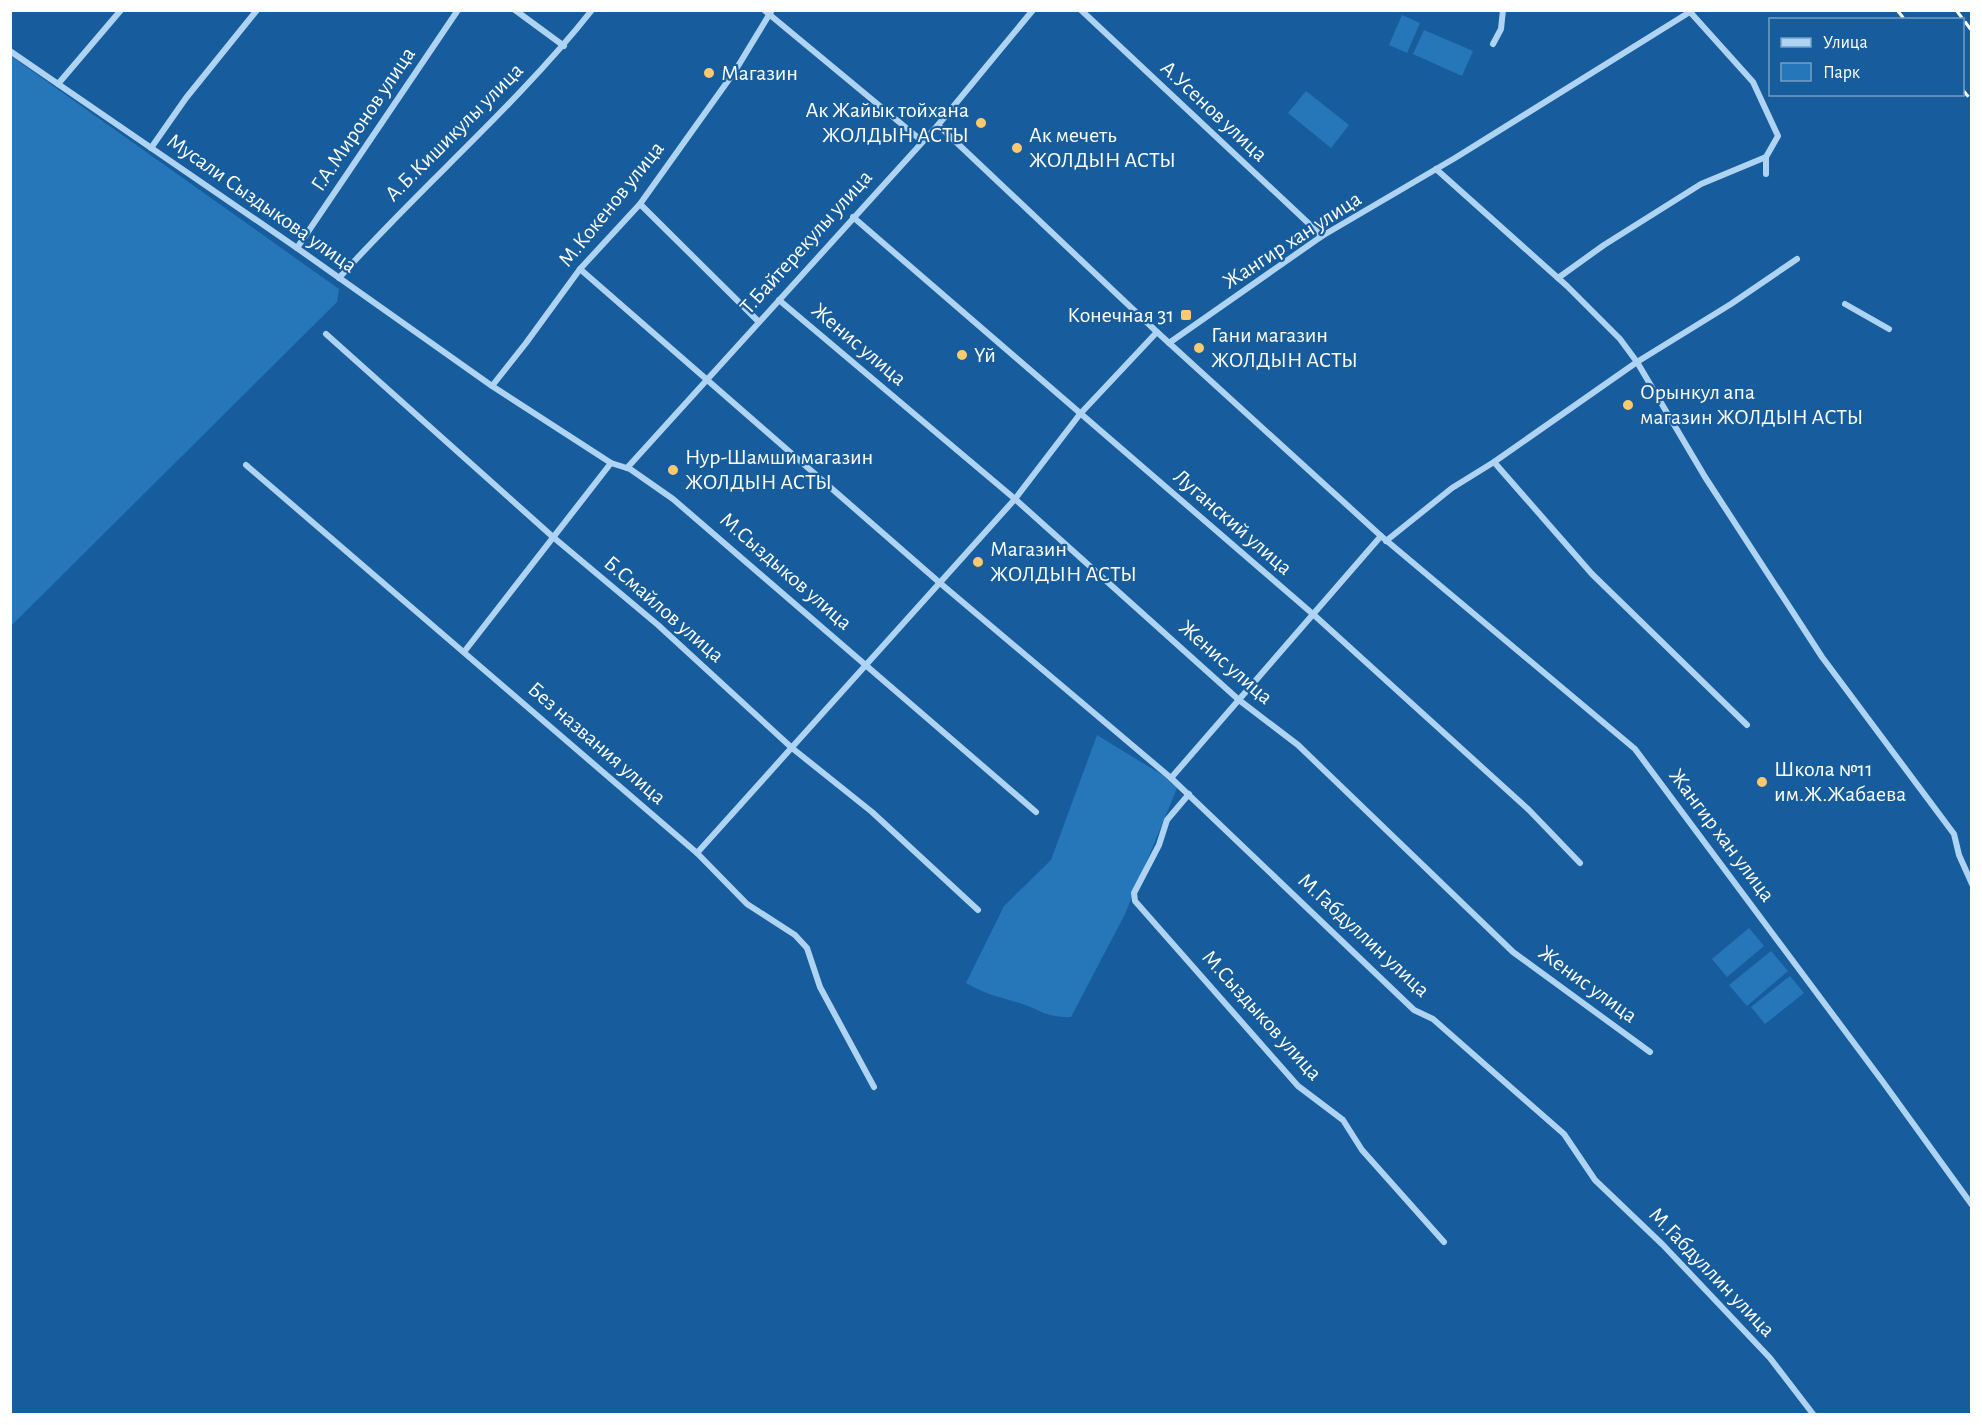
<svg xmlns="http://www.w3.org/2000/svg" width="1982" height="1425" font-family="'Alegreya Sans',sans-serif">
	<rect width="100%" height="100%" fill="#175d9d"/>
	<g fill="#2676ba">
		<polygon points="1402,15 1420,23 1407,53 1389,45"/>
		<polygon points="1424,30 1473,51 1462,76 1413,54"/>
		<polygon points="11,56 339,289 337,302 11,626"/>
		<polygon points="1306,91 1349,125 1331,148 1288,113"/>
		<path d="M 1097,735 L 1164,776 L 1177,788 L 1125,914 L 1071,1017 C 1042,1017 1041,1009 1016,1002 C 996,996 985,994 966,983 L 1004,906 L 1051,860 Z"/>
		<polygon points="1749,928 1764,946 1727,977 1712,959"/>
		<polygon points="1771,951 1788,971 1747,1006 1729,985"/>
		<polygon points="1790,976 1804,993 1765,1024 1751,1007"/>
	</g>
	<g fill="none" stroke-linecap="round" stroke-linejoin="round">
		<g stroke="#afd3f2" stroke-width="6">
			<polyline points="515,10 564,46"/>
			<polyline points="764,10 922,141"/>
			<polyline points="1081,10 1322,236"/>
			<polyline points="1691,13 1753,82 1778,136 1766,157 1766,174"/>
			<polyline points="1493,44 1501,29 1503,10"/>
			<polyline points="10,51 297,248 492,386 611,463 630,469 673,499 1036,812"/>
			<polyline points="58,84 121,10"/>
			<polyline points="938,125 1157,332 1381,536 1635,749 1883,1082 1972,1205"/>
			<polyline points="151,148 186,98 257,10"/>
			<polyline points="1436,169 1567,286 1620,339 1637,362 1705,477 1822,657 1954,834 1959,855 1972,884"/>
			<polyline points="640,204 759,322"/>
			<polyline points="853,217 1314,615 1529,810 1580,863"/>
			<polyline points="297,248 458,10"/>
			<polyline points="580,269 940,583 1171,778 1414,1010 1433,1019 1564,1134 1595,1180 1663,1245 1770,1358 1813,1414"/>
			<path d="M 339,278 C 421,186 515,107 592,10"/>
			<polyline points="1558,278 1604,245 1701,184 1766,157"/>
			<polyline points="779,300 1015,499 1239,700 1298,745 1513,952 1650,1052"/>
			<polyline points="1845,304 1889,329"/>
			<polyline points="326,334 553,537 658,625 792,748 872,812 978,910"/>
			<polyline points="1169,343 1322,236 1455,158 1693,10"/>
			<polyline points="492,386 526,343 580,269 640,204 735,71 772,10"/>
			<polyline points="1494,462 1592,574 1747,725"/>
			<polyline points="246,465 697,853 747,904 795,935 807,948 820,987 874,1087"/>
			<polyline points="627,468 938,125 1033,10"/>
			<polyline points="1386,541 1452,488 1494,462 1637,362 1731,304 1797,259"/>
			<polyline points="464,652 611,463"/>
			<polyline points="1171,778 1381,536"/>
			<polyline points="1189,794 1167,820 1159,845 1134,893 1135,901 1298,1086 1343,1120 1362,1150 1444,1242"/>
			<polyline points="697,853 1015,499 1080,414 1157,332"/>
		</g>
		<g stroke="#fff" stroke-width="3" stroke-dasharray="10 4.5" stroke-linecap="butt">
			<polyline points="1897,10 1905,20"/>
			<polyline points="1956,10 1972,31"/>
			<polyline points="1962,89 1972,101"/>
		</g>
	</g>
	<g fill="#ffc970" stroke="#175d9d" stroke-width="2">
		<circle cx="709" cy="73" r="6"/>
		<circle cx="981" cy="123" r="6"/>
		<circle cx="1017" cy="148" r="6"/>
		<rect x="1180" y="309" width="12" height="12" rx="3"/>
		<circle cx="1199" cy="348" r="6"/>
		<circle cx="962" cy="355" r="6"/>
		<circle cx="1628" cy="405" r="6"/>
		<circle cx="673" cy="470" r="6"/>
		<circle cx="978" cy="562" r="6"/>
		<circle cx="1762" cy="782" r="6"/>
	</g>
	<g text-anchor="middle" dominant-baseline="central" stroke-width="4.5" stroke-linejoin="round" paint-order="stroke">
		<g font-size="22" fill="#fff" stroke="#175d9d" text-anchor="start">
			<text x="721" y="73">Магазин</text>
			<text x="969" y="110" text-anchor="end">Ак Жайык тойхана<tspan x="969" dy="25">ЖОЛДЫН АСТЫ</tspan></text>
			<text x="1029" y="135">Ак мечеть<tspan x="1029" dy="25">ЖОЛДЫН АСТЫ</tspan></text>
			<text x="1174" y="315" text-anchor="end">Конечная 31</text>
			<text x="1211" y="335">Гани магазин<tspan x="1211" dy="25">ЖОЛДЫН АСТЫ</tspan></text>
			<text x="974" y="355">Үй</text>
			<text x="1640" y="392">Орынкул апа<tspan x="1640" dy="25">магазин ЖОЛДЫН АСТЫ</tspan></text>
			<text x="685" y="457">Нур-Шамши магазин<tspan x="685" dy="25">ЖОЛДЫН АСТЫ</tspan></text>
			<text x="990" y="549">Магазин<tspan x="990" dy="25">ЖОЛДЫН АСТЫ</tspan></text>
			<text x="1774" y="769">Школа №11<tspan x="1774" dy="25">им.Ж.Жабаева</tspan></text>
		</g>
		<g font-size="22" fill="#fff" stroke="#175d9d">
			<text transform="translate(1214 111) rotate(43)">А.Усенов улица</text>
			<text transform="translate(363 119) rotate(-56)">Г.А.Миронов улица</text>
			<text transform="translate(454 132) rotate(-45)">А.Б.Кишикулы улица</text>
			<text transform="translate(262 203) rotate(35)">Мусали Сыздыкова улица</text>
			<text transform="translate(611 204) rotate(-51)">М.Кокенов улица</text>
			<text transform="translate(1292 240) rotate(-33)">Жангир хан улица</text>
			<text transform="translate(806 242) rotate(-48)">Т.Байтерекулы улица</text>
			<text transform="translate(859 344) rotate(40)">Женис улица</text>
			<text transform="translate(1233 522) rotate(41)">Луганский улица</text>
			<text transform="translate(786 571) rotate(41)">М.Сыздыков улица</text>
			<text transform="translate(664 609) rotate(41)">Б.Смайлов улица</text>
			<text transform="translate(1226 662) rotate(41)">Женис улица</text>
			<text transform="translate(597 743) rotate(41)">Без названия улица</text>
			<text transform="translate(1722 835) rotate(53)">Жангир хан улица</text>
			<text transform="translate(1364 935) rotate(43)">М.Габдуллин улица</text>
			<text transform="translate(1588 984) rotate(36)">Женис улица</text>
			<text transform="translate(1262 1015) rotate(48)">М.Сыздыков улица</text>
			<text transform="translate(1712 1272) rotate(46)">М.Габдуллин улица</text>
		</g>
	</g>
	<rect width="1982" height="1425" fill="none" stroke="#ffffff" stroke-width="24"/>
	<rect x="1769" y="18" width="195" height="78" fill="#175d9d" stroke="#749ec4" stroke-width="1.5"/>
	<rect x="1781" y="38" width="30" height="9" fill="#afd3f2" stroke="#749ec4" stroke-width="1.5"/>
	<text x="1823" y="48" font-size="18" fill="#ffffff">Улица</text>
	<rect x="1781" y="63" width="30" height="18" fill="#2676ba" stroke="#749ec4" stroke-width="1.5"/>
	<text x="1823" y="78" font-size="18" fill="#ffffff">Парк</text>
</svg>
